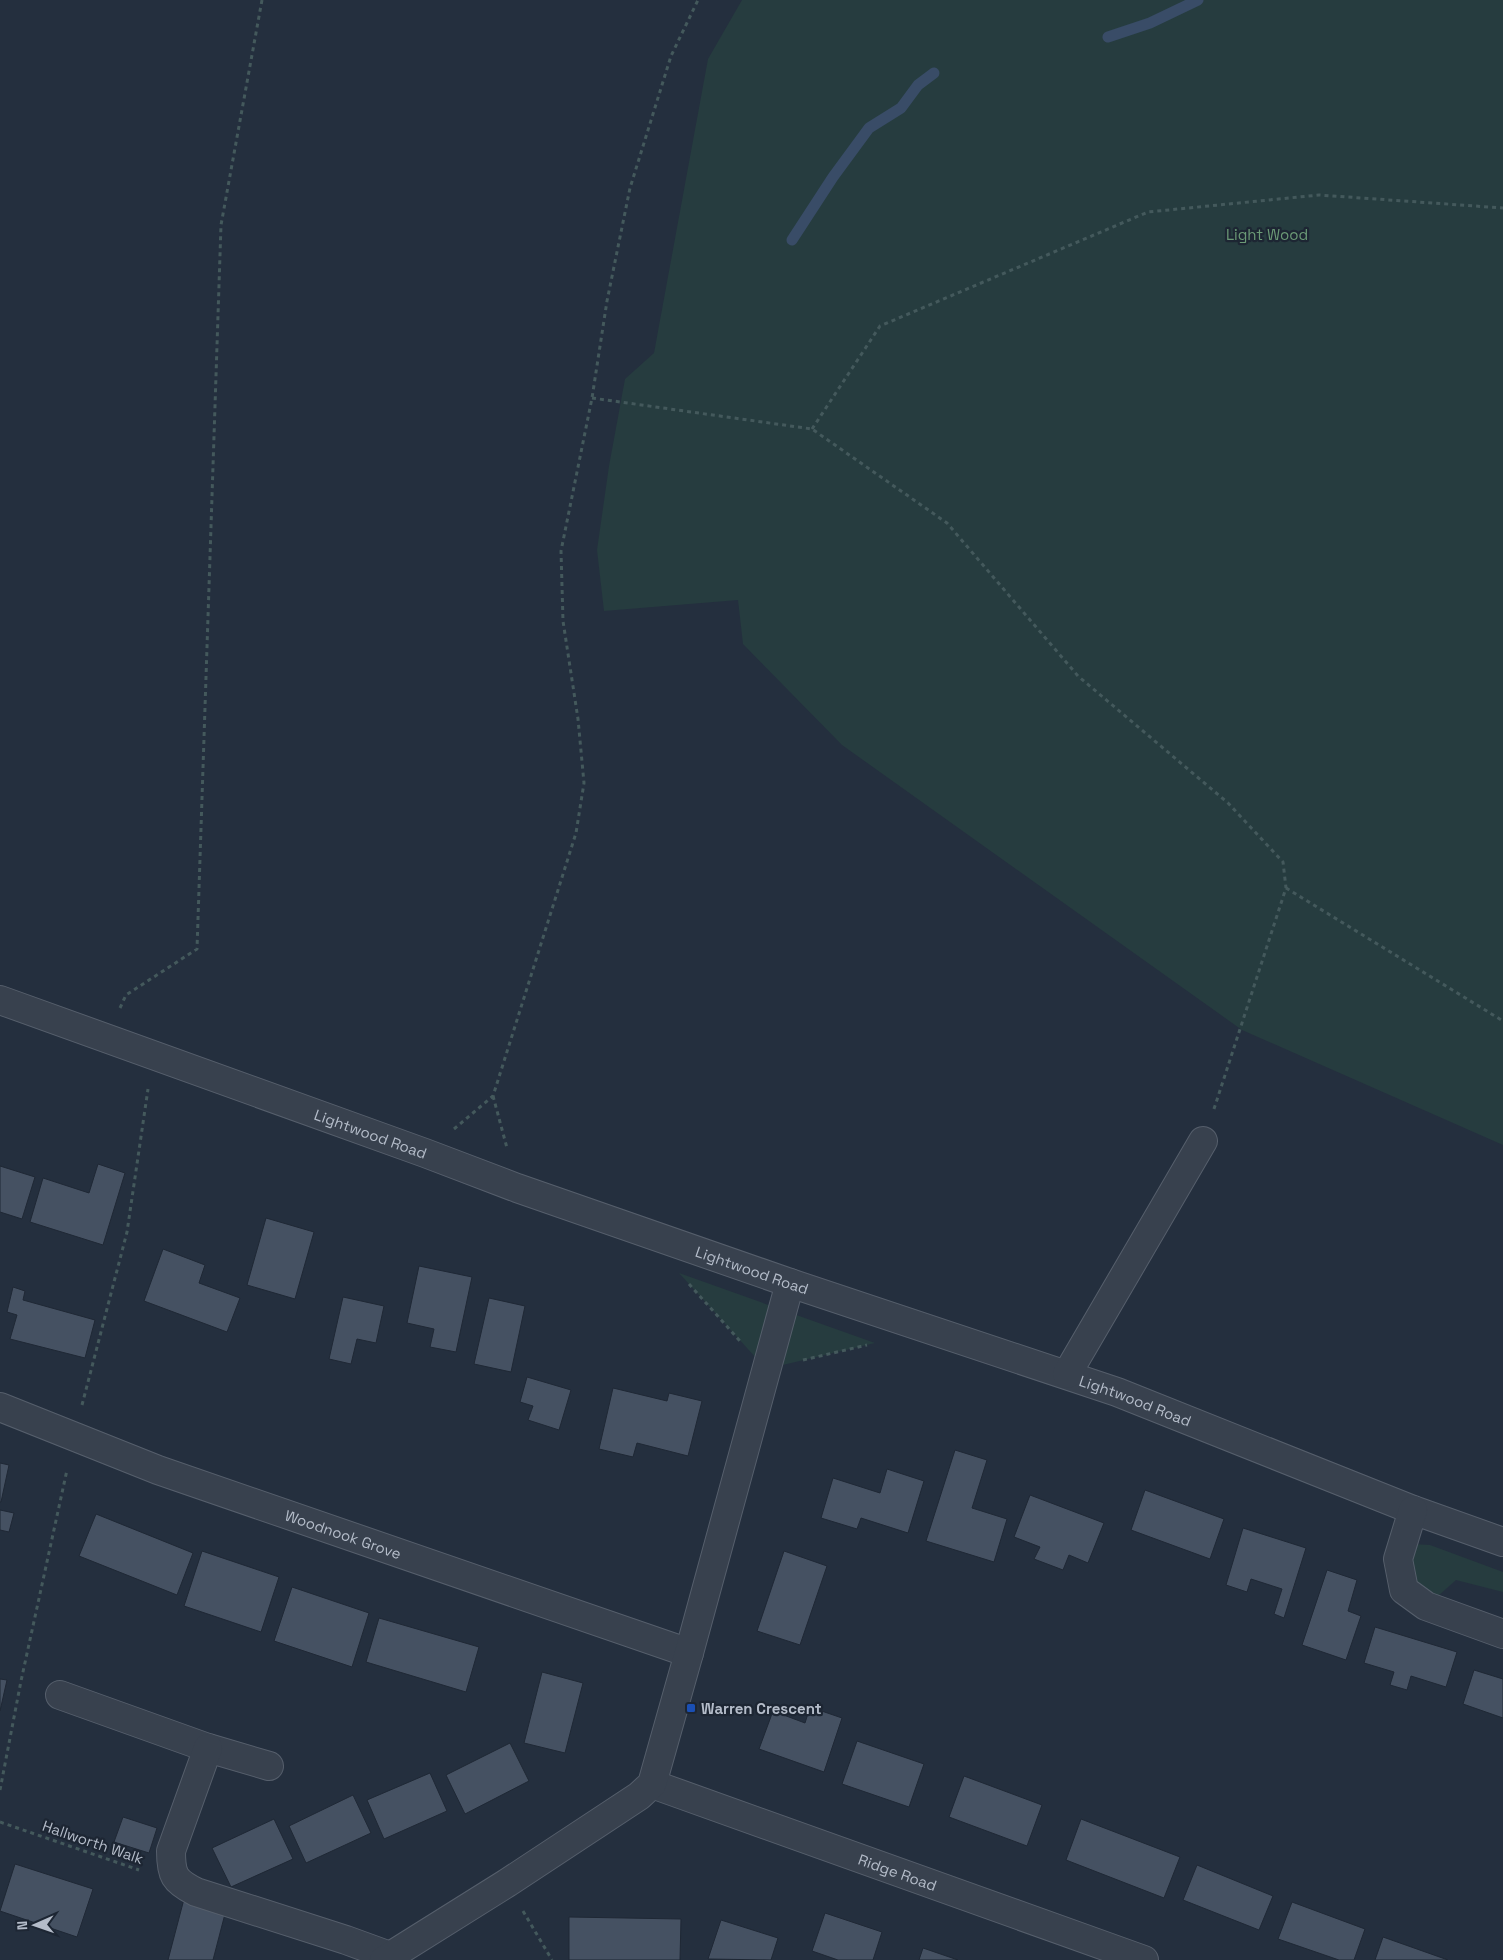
<svg xmlns="http://www.w3.org/2000/svg" width="1503" height="1960" font-family="'Space Grotesk',sans-serif">
	<rect width="100%" height="100%" fill="#242f3e"/>
	<g fill="#263c3f">
		<polygon points="742,0 1503,0 1503,1145 1242,1030 842,745 743,644 738,600 604,611 597,550 609,466 625,379 654,353 708,59"/>
		<polygon points="679,1273 875,1343 766,1369"/>
		<polygon points="1412,1544 1430,1545 1503,1572 1503,1592 1456,1580 1438,1596 1415,1582 1411,1562"/>
	</g>
	<g fill="none" stroke-linecap="round" stroke-linejoin="round">
		<g stroke="#394c67" stroke-width="11">
			<polyline points="1108,37 1150,23 1198,0"/>
			<polyline points="792,240 833,177 869,128 901,108 918,85 934,73"/>
		</g>
	</g>
	<g fill="#455162" stroke="#1f2835">
		<polygon points="98,1164 125,1173 103,1245 30,1222 43,1178 89,1193"/>
		<polygon points="0,1166 35,1177 22,1219 0,1212"/>
		<polygon points="266,1218 314,1232 295,1299 247,1285"/>
		<polygon points="163,1249 205,1265 199,1283 240,1298 227,1332 144,1301"/>
		<polygon points="419,1266 472,1277 456,1352 430,1347 434,1329 407,1323"/>
		<polygon points="13,1287 25,1291 23,1300 95,1320 85,1358 10,1339 17,1315 7,1312"/>
		<polygon points="343,1297 384,1306 376,1343 357,1339 351,1364 329,1359"/>
		<polygon points="489,1298 525,1306 511,1372 474,1364"/>
		<polygon points="527,1377 571,1390 559,1430 528,1420 533,1406 520,1402"/>
		<polygon points="613,1388 667,1401 669,1393 702,1401 688,1456 637,1443 633,1457 599,1449"/>
		<polygon points="955,1450 987,1460 972,1508 1007,1519 994,1562 926,1541"/>
		<polygon points="0,1463 9,1465 1,1502 0,1502"/>
		<polygon points="887,1469 924,1481 908,1533 861,1518 857,1529 821,1518 833,1478 880,1493"/>
		<polygon points="1145,1490 1224,1519 1210,1559 1131,1530"/>
		<polygon points="1030,1495 1104,1523 1088,1563 1069,1555 1063,1570 1034,1559 1040,1547 1014,1537"/>
		<polygon points="0,1510 14,1513 9,1532 0,1530"/>
		<polygon points="96,1514 193,1553 177,1595 79,1556"/>
		<polygon points="1243,1528 1306,1548 1284,1618 1274,1614 1282,1589 1251,1579 1247,1592 1226,1585"/>
		<polygon points="202,1551 279,1577 261,1632 184,1606"/>
		<polygon points="784,1551 827,1566 800,1645 757,1631"/>
		<polygon points="1327,1570 1357,1580 1348,1611 1361,1616 1346,1660 1302,1645"/>
		<polygon points="292,1587 369,1613 352,1667 274,1641"/>
		<polygon points="379,1618 479,1647 466,1692 366,1662"/>
		<polygon points="1375,1627 1457,1652 1446,1687 1411,1676 1407,1690 1390,1685 1394,1672 1364,1663"/>
		<polygon points="1474,1670 1503,1679 1503,1718 1463,1704"/>
		<polygon points="542,1672 583,1683 565,1753 524,1743"/>
		<polygon points="0,1679 7,1680 0,1711"/>
		<polygon points="810,1707 842,1718 824,1772 759,1749 773,1711 805,1723"/>
		<polygon points="857,1741 924,1764 909,1807 842,1784"/>
		<polygon points="510,1743 529,1781 465,1814 446,1775"/>
		<polygon points="430,1773 447,1811 384,1839 367,1800"/>
		<polygon points="964,1776 1042,1805 1027,1846 949,1817"/>
		<polygon points="353,1795 371,1833 306,1863 289,1826"/>
		<polygon points="123,1817 157,1828 149,1853 114,1842"/>
		<polygon points="274,1819 293,1859 231,1887 212,1848"/>
		<polygon points="1081,1819 1180,1857 1164,1898 1066,1860"/>
		<polygon points="15,1864 93,1889 77,1937 0,1911"/>
		<polygon points="1197,1865 1273,1896 1259,1930 1183,1900"/>
		<polygon points="184,1899 226,1910 213,1960 168,1960"/>
		<polygon points="1292,1902 1365,1929 1354,1960 1339,1960 1278,1939"/>
		<polygon points="825,1913 882,1932 873,1960 838,1960 812,1951"/>
		<polygon points="569,1917 681,1919 680,1960 569,1960"/>
		<polygon points="721,1920 778,1938 771,1960 708,1959"/>
		<polygon points="1383,1937 1448,1960 1375,1960"/>
		<polygon points="923,1948 958,1960 919,1960"/>
	</g>
	<g fill="none" stroke-linecap="round" stroke-linejoin="round">
		<defs>
			<g id="minor">
				<path id="s1" d="M 0,1000 L 425,1153 L 517,1188 L 790,1283 L 1117,1392 L 1413,1510 L 1503,1542"/>
				<polyline points="1067,1374 1203,1141"/>
				<path id="s2" d="M 0,1407 L 158,1470 L 689,1653"/>
				<polyline points="1413,1510 1398,1559 1404,1590 1426,1606 1503,1634"/>
				<polyline points="60,1695 208,1748 269,1766"/>
				<path d="M 208,1748 L 171,1851 C 171,1875 174,1881 196,1892 L 346,1940 L 390,1956"/>
				<path id="s3" d="M 652,1784 L 1144,1960"/>
				<polyline points="384,1960 507,1883 639,1796 652,1784 689,1653 790,1283"/>
			</g>
		</defs>
		<use href="#minor" stroke="#565f6c" stroke-width="30"/>
		<g stroke="#44595c" stroke-width="3" stroke-dasharray="4 4" stroke-linecap="butt">
			<polyline points="592,398 812,429 947,523 1078,676 1228,803 1283,862 1286,888 1213,1112"/>
			<polyline points="812,429 880,326 1148,212 1319,195 1503,208"/>
			<polyline points="1286,888 1503,1021"/>
			<polyline points="120,1008 126,995 197,949 221,225 262,0"/>
			<polyline points="493,1096 507,1148"/>
			<polyline points="454,1129 493,1096 576,833 584,783 578,719 563,621 561,551 592,398 607,301 630,188 671,56 698,0"/>
			<polyline points="689,1284 740,1341"/>
			<polyline points="803,1360 867,1345"/>
			<polyline points="82,1405 127,1232 148,1089"/>
			<polyline points="0,1790 21,1681 67,1470"/>
			<polyline points="0,1822 139,1870"/>
			<polyline points="523,1911 552,1960"/>
		</g>
		<use href="#minor" stroke="#38414e" stroke-width="28"/>
	</g>
	<rect fill="#1a4fb4" stroke="#1d2633" stroke-width="2" x="686" y="1703" width="10" height="10" rx="2.5"/>
	<g text-anchor="middle" dominant-baseline="central" stroke-width="4.5" stroke-linejoin="round" paint-order="stroke">
		<g font-size="15" fill="#6b9a76" stroke="#1d2633">
			<text x="1267" y="234">Light Wood</text>
		</g>
		<g font-size="15" fill="#b4bcc9" stroke="#1d2633">
			<text stroke="none"><textPath href="#s1" startOffset="394">Lightwood Road</textPath></text>
			<text stroke="none"><textPath href="#s1" startOffset="799">Lightwood Road</textPath></text>
			<text stroke="none"><textPath href="#s1" startOffset="1204">Lightwood Road</textPath></text>
			<text stroke="none"><textPath href="#s2" startOffset="366">Woodnook Grove</textPath></text>
			<text transform="translate(93 1842) rotate(19)">Hallworth Walk</text>
			<text stroke="none"><textPath href="#s3" startOffset="261">Ridge Road</textPath></text>
		</g>
		<g font-size="15" font-weight="bold" fill="#b4bcc9" stroke="#1d2633" text-anchor="start">
			<text x="701" y="1708">Warren Crescent</text>
		</g>
	</g>
	<g transform="translate(35 1925) rotate(268)" stroke="#1d2633" stroke-width="4" paint-order="stroke">
	<path d="M0-4L9 19L0 12L-9 19Z" fill="#b4bcc9"/>
	<text y="-8" font-size="14" font-weight="bold" text-anchor="middle" fill="#b4bcc9">N</text>
	</g>
</svg>
